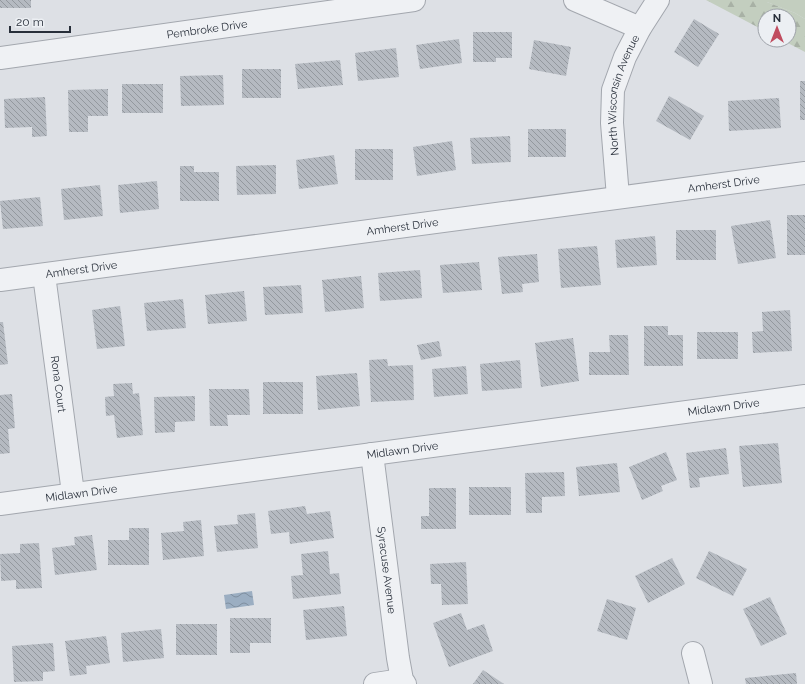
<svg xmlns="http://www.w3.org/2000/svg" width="805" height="684" font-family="Raleway,sans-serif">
	<defs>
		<pattern id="forest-firs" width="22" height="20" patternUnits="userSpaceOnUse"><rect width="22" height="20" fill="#c3cebf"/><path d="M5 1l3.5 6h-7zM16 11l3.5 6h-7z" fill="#a8b1a5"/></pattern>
		<pattern id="water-waves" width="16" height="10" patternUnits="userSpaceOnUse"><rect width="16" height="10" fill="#9baec2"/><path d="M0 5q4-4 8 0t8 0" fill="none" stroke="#7e8e9f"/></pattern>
		<pattern id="building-back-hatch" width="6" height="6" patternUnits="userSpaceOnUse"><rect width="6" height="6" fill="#b5bac1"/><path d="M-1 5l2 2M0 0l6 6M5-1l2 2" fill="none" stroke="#93989e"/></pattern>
	</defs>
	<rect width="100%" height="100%" fill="#dde0e5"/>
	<polygon fill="#c3cebf" points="767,0 805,0 805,19 795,13 767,2"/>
	<polygon fill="url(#forest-firs)" points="706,0 767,0 767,2 795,13 805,19 805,52 782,40 789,40 789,16 765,16 765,31"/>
	<polygon fill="url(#water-waves)" points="252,591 254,605 226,609 224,595"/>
	<g fill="url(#building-back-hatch)">
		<rect x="0" y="0" width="31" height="8"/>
		<polygon points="694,19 719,34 698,67 674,52"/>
		<polygon points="473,32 512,32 512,58 496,58 496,62 473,62"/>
		<polygon points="459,39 462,63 420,69 416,45"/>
		<polygon points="534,40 571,47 566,76 529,69"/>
		<polygon points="396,48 399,77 358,81 355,53"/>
		<polygon points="340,60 343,85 298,89 295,64"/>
		<rect x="242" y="69" width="39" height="29"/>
		<polygon points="223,75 224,105 181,106 180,76"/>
		<rect x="800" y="81" width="5" height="39"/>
		<rect x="122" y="84" width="41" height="29"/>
		<polygon points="108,89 108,116 88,116 88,132 69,132 68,90"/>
		<polygon points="669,96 704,116 690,140 656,121"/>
		<polygon points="45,97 47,136 32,137 32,127 5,128 4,99"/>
		<polygon points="779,98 781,128 729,131 728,101"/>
		<rect x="528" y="129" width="38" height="28"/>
		<polygon points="510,136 511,162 472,164 470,138"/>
		<polygon points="452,141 456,170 417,176 413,147"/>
		<rect x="355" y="149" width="38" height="31"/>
		<polygon points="334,155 338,184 299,189 296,160"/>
		<polygon points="276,165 276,194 237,195 236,166"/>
		<polygon points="180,166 194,166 194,172 219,172 219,201 180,201"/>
		<polygon points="157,181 159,209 120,213 118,185"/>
		<polygon points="100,185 103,216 64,220 61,189"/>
		<polygon points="40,197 43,226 3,229 0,201"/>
		<rect x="787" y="215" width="18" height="40"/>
		<polygon points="770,220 776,258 738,264 731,226"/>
		<rect x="676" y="230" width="40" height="30"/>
		<polygon points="655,236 657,265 617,268 615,240"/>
		<polygon points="597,246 601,285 561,288 558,249"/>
		<polygon points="537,254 539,282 522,284 523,292 502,294 498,257"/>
		<polygon points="479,262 482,290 443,293 440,265"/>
		<polygon points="420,270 422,298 380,301 378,273"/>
		<polygon points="361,276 364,308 325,312 322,280"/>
		<polygon points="301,285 303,313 265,315 263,287"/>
		<polygon points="244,291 247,321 208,324 205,295"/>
		<polygon points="183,299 186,328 147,331 144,303"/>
		<polygon points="120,306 125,346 97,349 92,310"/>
		<polygon points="790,310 792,351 753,353 752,332 763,331 762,312"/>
		<polygon points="0,322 3,322 8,364 0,365"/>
		<polygon points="644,326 668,326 668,335 683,335 683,366 644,366"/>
		<rect x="697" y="332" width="41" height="27"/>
		<polygon points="609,335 628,335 629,375 589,375 589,352 610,352"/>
		<polygon points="573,338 579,381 541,387 535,343"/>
		<polygon points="439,341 442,356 421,360 417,345"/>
		<polygon points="387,359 388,366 413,365 414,400 371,402 369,360"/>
		<polygon points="520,360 522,388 482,391 480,364"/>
		<polygon points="466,366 468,394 434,397 432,369"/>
		<polygon points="357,373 360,406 318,410 316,376"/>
		<rect x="263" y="382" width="40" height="32"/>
		<polygon points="132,383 133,394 139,393 143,435 117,438 114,415 106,416 105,397 114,396 113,384"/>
		<polygon points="209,389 249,389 250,415 227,415 228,426 210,426"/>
		<polygon points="12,394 15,428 8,429 10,453 0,454 0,395"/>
		<polygon points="195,396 195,421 175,422 175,432 155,433 154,397"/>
		<polygon points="778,443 782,483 743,487 739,446"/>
		<polygon points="726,448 729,474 699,478 700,487 690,488 686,453"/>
		<polygon points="666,452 677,480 661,486 663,491 642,500 629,467"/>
		<polygon points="617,463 620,492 579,496 576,467"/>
		<polygon points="564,472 565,496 542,497 542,513 526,513 525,473"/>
		<rect x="469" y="487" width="42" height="28"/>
		<polygon points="429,488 456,488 456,529 421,529 421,516 429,516"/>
		<polygon points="305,506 307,514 330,511 334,538 290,544 289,532 271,534 268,511"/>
		<polygon points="255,513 258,548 217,552 214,526 238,524 237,515"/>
		<polygon points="201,520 204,556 163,560 161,533 184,531 183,522"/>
		<polygon points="129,528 149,528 149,565 108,565 108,540 129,540"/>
		<polygon points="92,535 97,570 55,575 52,548 75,545 74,537"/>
		<polygon points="39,543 42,588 16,589 16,580 1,581 0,554 20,553 20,544"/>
		<polygon points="328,551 330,574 339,573 341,594 293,599 291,576 303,575 301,554"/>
		<polygon points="709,551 747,569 733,596 696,578"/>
		<polygon points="672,558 685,584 648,603 635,576"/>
		<polygon points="466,562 468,604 442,605 441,584 431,584 430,564"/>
		<polygon points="770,597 787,634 761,646 743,609"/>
		<polygon points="607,599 636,608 627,640 597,631"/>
		<polygon points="344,606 347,636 306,640 303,610"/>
		<polygon points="461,613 467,630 484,624 493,651 449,667 433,623"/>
		<polygon points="230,618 271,618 271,643 250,643 250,653 230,653"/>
		<rect x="176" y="624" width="41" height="31"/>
		<polygon points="161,629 164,658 123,662 121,633"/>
		<polygon points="106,636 110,663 86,666 87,674 70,676 65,641"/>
		<polygon points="53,643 55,671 43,672 43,681 14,682 12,646"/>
		<polygon points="483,670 504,684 473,684"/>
		<polygon points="796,673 797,684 746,684 745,678"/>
	</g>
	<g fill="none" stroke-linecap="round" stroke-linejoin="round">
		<defs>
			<g id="minor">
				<polyline points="575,0 640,28"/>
				<path id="s1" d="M 0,58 L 414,0"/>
				<path id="s2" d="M 618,197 L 612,123 L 613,90 L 625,57 L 640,28 L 658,0"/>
				<path id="s3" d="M 44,275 L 73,493"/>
				<path id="s4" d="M 0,280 L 805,173"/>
				<path id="s5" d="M 372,454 L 398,658 L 402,680 L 405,684"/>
				<path id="s6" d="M 0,504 L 805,396"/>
				<polyline points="693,653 701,684"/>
				<polyline points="375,684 402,680"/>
			</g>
		</defs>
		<use href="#minor" stroke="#a3a7ae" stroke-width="24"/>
		<use href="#minor" stroke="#eff1f4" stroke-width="22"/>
	</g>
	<g text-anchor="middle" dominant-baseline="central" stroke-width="3" stroke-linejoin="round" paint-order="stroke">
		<g font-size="11" fill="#282f3a" stroke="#eceff3">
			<text stroke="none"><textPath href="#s1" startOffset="209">Pembroke Drive</textPath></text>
			<text stroke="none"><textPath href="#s2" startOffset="104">North Wisconsin Avenue</textPath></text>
			<text stroke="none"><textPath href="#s4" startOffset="730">Amherst Drive</textPath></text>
			<text stroke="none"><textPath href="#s4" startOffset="406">Amherst Drive</textPath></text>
			<text stroke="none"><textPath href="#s4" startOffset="82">Amherst Drive</textPath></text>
			<text stroke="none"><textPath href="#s3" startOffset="110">Rona Court</textPath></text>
			<text stroke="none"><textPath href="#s6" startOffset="730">Midlawn Drive</textPath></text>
			<text stroke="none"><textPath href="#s6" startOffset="406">Midlawn Drive</textPath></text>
			<text stroke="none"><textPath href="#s6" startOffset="82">Midlawn Drive</textPath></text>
			<text stroke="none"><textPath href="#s5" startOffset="117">Syracuse Avenue</textPath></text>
		</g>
	</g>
	<g transform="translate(777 28)"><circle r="19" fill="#eceff3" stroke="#9ea2a9"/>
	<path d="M0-3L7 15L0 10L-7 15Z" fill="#c04c5f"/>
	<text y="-6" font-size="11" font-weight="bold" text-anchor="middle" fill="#282f3a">N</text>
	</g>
	<path d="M10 26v6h60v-6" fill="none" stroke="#282f3a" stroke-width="2"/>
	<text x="16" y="26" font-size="12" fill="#282f3a" stroke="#eceff3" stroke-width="3" paint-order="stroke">20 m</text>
</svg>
